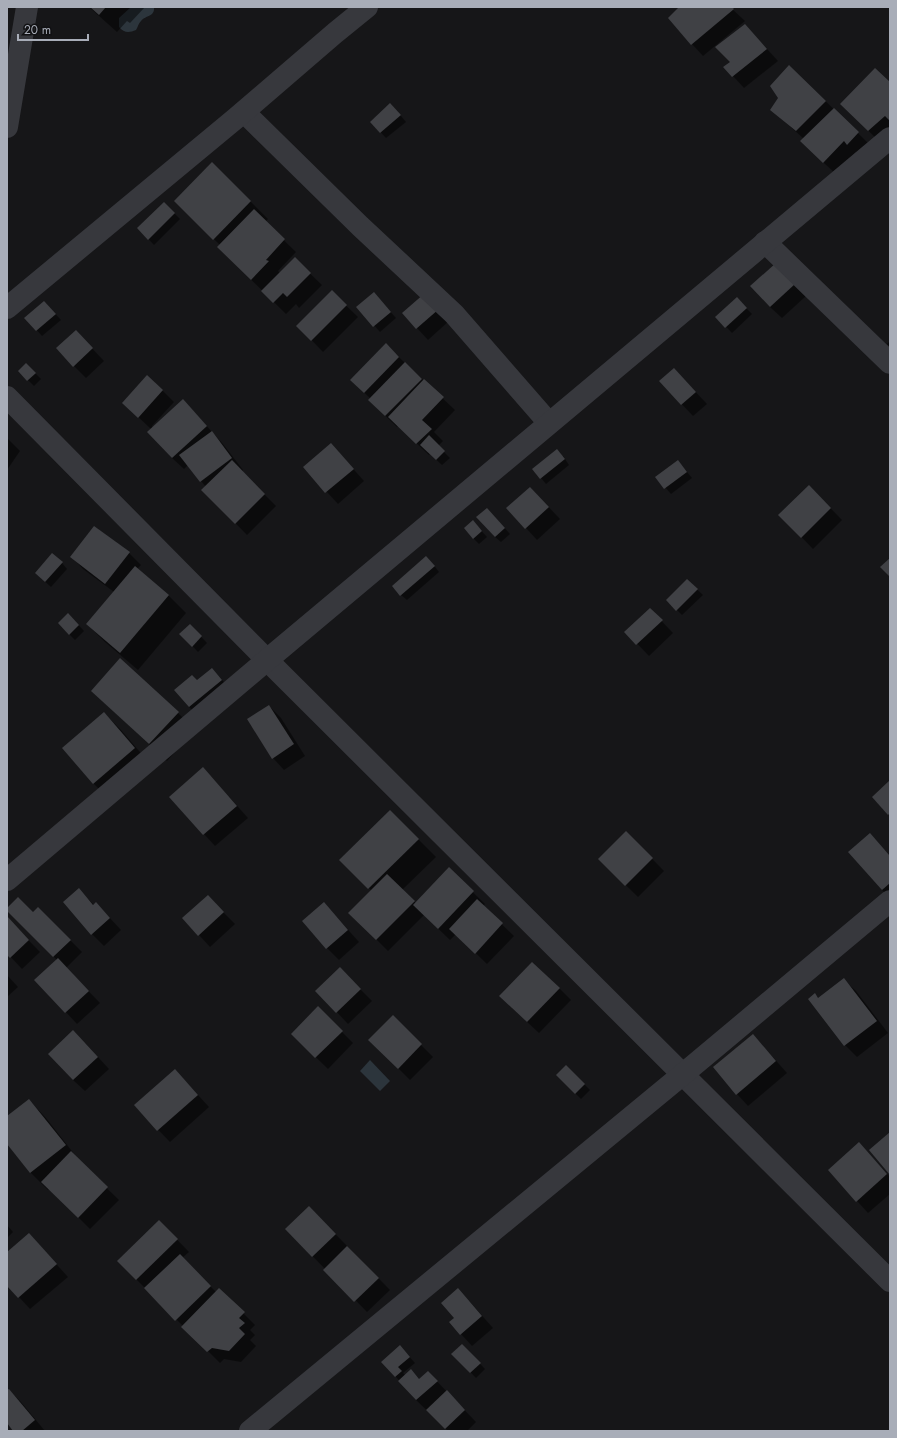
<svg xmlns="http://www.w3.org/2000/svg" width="897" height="1438" font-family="Jost,sans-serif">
	<rect width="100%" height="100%" fill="#161618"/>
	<g fill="#2c353c">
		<path d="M 131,7 L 154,7 C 155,17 146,15 141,21 C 138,24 138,27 136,30 C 129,33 124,33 119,27 L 119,18 Z"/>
		<polygon points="370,1060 390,1081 380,1091 360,1071"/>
	</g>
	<g fill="#0007">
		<polygon points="89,7 145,7 130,23 127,21 117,32"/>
		<polygon points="681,7 730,7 745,21 703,56 692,44"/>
		<polygon points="745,25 778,61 744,88 733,76 732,62"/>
		<polygon points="790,66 869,144 860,156 856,152 836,174 813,153 804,139 772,110 779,98"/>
		<polygon points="890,83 890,134 880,142 853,116"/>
		<polygon points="396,110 406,122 386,138 371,122"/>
		<polygon points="212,163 268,219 265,222 296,252 278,271 280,273 295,259 322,285 299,308 296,304 286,314 230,259 220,245 175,201"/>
		<polygon points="164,203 180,219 154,245 138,228"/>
		<polygon points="776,264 806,296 782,318 770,307"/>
		<polygon points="332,292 358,317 323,352 298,326"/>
		<polygon points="424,295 449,321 428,340 417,328"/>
		<polygon points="379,299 396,318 380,332 358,307"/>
		<polygon points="737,299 752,314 732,333 717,317"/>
		<polygon points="50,308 61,320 42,336 26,318"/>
		<polygon points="890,341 890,347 887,344"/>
		<polygon points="87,343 104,361 86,378 74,366"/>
		<polygon points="386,345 455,410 434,432 443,441 438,446 450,458 442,465 430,454 429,455 398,426 397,427 369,400 371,399 351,380"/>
		<polygon points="26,364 41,379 34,386 19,371"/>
		<polygon points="674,369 707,404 693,416 660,381"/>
		<polygon points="162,390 174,402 152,426 153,428 194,412 223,444 243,470 242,472 276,506 247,535 203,490 206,487 188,465 184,469 172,458 151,429 135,414"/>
		<polygon points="7,438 20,451 7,470"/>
		<polygon points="331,444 364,481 338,504 304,467"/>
		<polygon points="563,456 569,465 546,484 541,478"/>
		<polygon points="678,461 692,478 671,494 657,478"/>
		<polygon points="809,486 842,520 813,549 780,515"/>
		<polygon points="542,500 560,519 537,540 526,528"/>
		<polygon points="493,515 510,534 501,542 495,537"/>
		<polygon points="478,527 487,537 479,544 473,538"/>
		<polygon points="129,553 141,565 137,569 168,595 186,613 138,670 105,642 87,624 114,592 83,569 72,557"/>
		<polygon points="62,563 67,569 51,587 41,578"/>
		<polygon points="432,563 439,572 407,600 401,595"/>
		<polygon points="687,580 703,595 682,615 667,600"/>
		<polygon points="650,609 673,633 649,656 626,632"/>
		<polygon points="74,620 84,631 75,640 69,634"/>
		<polygon points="190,625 207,643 198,652 181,634"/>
		<polygon points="212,669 233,692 201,718 189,707 197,681"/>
		<polygon points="92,691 178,713 195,730 167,761"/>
		<polygon points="269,706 281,718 305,756 284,770 273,758"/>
		<polygon points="104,713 121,730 152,766 111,801 94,784 63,748"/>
		<polygon points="214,780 248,818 215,846 204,834"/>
		<polygon points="390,811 436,857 402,890 416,903 449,869 485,904 483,906 514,936 487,964 456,934 450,940 424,915 388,951 350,913 372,891 341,860"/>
		<polygon points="626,832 664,871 638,897 599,859"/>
		<polygon points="870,834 890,856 890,897 882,890"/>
		<polygon points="79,890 94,905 96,903 121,930 104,946 92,934"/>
		<polygon points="324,903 359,942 339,960 327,948"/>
		<polygon points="38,908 82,952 66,968 100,1003 77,1024 36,980 57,960 7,910 33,913"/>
		<polygon points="219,908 235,924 210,947 199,935"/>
		<polygon points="7,918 40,952 22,969 7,953"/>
		<polygon points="340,969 372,1001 348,1024 317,991"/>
		<polygon points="7,975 18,987 7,997"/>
		<polygon points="844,980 856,991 888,1033 857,1057 845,1045 819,999"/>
		<polygon points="559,988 571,1000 539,1033 512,1008"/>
		<polygon points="318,1008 353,1043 328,1069 292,1034"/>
		<polygon points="393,1017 433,1057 410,1080 370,1040"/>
		<polygon points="753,1035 787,1073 748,1106 737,1094"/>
		<polygon points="85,1043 109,1069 85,1091 73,1080"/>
		<polygon points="566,1066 590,1090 581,1099 557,1075"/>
		<polygon points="186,1082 209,1107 170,1142 135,1106"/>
		<polygon points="29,1100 46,1118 82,1164 119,1200 90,1229 50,1189 48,1190 31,1173 7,1143 7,1117"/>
		<polygon points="859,1144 890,1177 890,1194 868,1213 829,1170"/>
		<polygon points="309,1207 390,1290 367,1312 286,1229"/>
		<polygon points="159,1221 189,1252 182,1258 216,1292 219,1289 255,1325 250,1330 255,1335 250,1340 256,1346 241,1362 224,1359 220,1363 118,1261"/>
		<polygon points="7,1225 13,1232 7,1238"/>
		<polygon points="29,1234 68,1277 30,1309 7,1284 7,1253"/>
		<polygon points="469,1301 493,1328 472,1346 461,1334 455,1318"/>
		<polygon points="462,1345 485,1369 476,1378 453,1354"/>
		<polygon points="405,1352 415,1363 403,1373 405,1375 420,1380 428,1372 476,1422 467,1431 445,1431 447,1430 416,1400 383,1362"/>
		<polygon points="9,1390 21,1402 45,1431 14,1431 7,1422 7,1392"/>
	</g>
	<g fill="#404145">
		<polygon points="90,7 106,7 99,15"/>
		<polygon points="679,7 732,7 734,9 691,45 668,18"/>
		<polygon points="745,24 767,49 732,77 723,67 730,62 715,47"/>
		<polygon points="789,65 826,101 796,131 770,110 778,98 770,86"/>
		<polygon points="875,68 890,82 890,121 885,116 868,131 840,104"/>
		<polygon points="390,103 401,115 380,133 370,122"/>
		<polygon points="834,108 859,132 847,145 844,141 823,163 800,141"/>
		<polygon points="212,162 251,201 213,240 174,201"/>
		<polygon points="164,202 175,213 148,240 137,228"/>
		<polygon points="254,209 285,239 266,260 269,261 251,280 217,247"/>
		<polygon points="295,257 311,273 287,297 283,293 273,303 261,291"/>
		<polygon points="776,263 795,284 770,307 750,286"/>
		<polygon points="332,290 347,305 311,341 296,326"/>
		<polygon points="374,292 391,312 373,327 356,307"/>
		<polygon points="425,293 439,309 416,329 402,313"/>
		<polygon points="737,297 747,308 725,328 715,317"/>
		<polygon points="44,301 56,314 36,331 24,318"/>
		<polygon points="76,330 93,348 73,367 56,348"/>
		<polygon points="386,343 399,357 364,393 350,380"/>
		<polygon points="405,362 422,379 385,416 368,400"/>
		<polygon points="26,363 36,373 27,381 18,371"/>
		<polygon points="674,368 696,392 681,405 659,381"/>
		<polygon points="147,375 163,390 138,418 122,403"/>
		<polygon points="424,379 444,397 422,420 432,429 416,444 388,417"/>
		<polygon points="183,399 207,426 172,458 147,432"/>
		<polygon points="212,431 232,458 200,482 179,455"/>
		<polygon points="429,435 445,451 436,460 420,445"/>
		<polygon points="331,443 354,469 325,493 303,467"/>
		<polygon points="557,449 565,459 540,479 532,469"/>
		<polygon points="232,460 265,494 235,524 201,490"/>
		<polygon points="678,460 687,472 664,489 655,477"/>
		<polygon points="809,485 831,508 801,538 778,515"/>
		<polygon points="530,487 549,507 525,529 506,508"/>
		<polygon points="487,508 505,528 495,537 476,517"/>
		<polygon points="473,520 482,531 473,539 464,528"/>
		<polygon points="94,526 130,552 105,584 70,557"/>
		<polygon points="52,553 63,562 45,582 35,573"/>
		<polygon points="426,556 435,566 400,596 392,586"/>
		<polygon points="890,558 890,577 880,567"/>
		<polygon points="135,566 169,595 120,653 86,624"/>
		<polygon points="687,579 698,589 676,611 666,600"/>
		<polygon points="650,608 663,620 636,645 624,632"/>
		<polygon points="68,613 79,625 69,635 58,623"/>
		<polygon points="190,624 202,636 192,647 179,634"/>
		<polygon points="120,658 179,712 149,744 91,691"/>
		<polygon points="212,668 222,680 189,707 174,690 192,675 197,680"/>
		<polygon points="269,705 294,744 272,759 247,719"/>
		<polygon points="104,712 135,748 93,784 62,748"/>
		<polygon points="203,767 237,806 203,835 169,797"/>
		<polygon points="890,780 890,813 888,815 872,797"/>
		<polygon points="390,810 419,839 368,889 339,860"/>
		<polygon points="626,831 653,858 625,886 598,859"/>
		<polygon points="870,833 890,856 890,883 882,890 848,852"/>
		<polygon points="449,867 474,891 438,929 413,905"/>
		<polygon points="387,874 415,901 376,940 348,913"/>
		<polygon points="79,888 93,905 96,902 110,918 91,935 63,902"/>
		<polygon points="208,895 224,912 198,936 182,918"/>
		<polygon points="18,897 33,912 38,907 71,940 53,957 7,911 7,908"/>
		<polygon points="477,899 503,923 475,954 449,929"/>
		<polygon points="324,902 348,930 326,949 302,921"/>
		<polygon points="7,916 29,940 10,958 7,955"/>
		<polygon points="58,958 89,991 65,1013 34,980"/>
		<polygon points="532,962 560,988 527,1022 499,996"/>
		<polygon points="340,967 361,989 336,1013 315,991"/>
		<polygon points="844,978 877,1021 844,1046 808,999 815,993 818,998"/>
		<polygon points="318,1006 343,1031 315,1058 291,1034"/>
		<polygon points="393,1015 422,1044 398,1069 368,1040"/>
		<polygon points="73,1030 98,1057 73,1080 48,1054"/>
		<polygon points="753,1034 776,1061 736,1095 713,1067"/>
		<polygon points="566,1065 585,1084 575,1094 556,1075"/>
		<polygon points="175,1069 198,1095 157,1131 134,1105"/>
		<polygon points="29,1099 66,1145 30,1173 7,1144 7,1116"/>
		<polygon points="890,1132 890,1175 869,1150"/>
		<polygon points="859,1142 887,1174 856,1202 828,1170"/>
		<polygon points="71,1151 108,1187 78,1218 41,1182"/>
		<polygon points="309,1206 336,1234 312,1257 285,1229"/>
		<polygon points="159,1220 178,1239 136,1280 117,1261"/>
		<polygon points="29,1233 57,1264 18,1298 7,1286 7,1252"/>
		<polygon points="347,1246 379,1278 354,1302 323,1270"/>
		<polygon points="180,1254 211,1286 175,1321 144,1288"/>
		<polygon points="219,1288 245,1312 239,1318 245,1323 239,1328 245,1334 229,1351 212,1348 207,1352 181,1327"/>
		<polygon points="458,1288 482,1316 460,1335 449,1322 454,1318 441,1303"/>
		<polygon points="462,1344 481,1363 470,1373 451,1354"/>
		<polygon points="400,1345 410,1357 398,1367 402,1371 395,1377 381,1362"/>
		<polygon points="411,1369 419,1379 428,1371 438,1381 416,1400 398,1381"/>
		<polygon points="9,1389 35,1420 22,1431 13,1431 7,1423 7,1390"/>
		<polygon points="447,1390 465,1410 445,1429 426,1410"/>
	</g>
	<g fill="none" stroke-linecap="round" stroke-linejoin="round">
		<g stroke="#37383d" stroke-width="22">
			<polyline points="244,112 360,226 454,314 549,423"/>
			<polyline points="7,127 27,7"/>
			<polyline points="765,242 890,363"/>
			<polyline points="7,308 235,119 335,33 367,7"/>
			<polyline points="7,397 267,660 890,1281"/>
			<polyline points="7,880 267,660 890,138"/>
			<polyline points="250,1431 682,1075 890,901"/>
		</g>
	</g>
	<rect width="897" height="1438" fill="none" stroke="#a8adb8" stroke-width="16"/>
	<path d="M18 34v6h70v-6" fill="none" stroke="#a8adb8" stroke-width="2"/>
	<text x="24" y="34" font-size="12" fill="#a8adb8" stroke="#111113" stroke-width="3" paint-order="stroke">20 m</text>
</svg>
